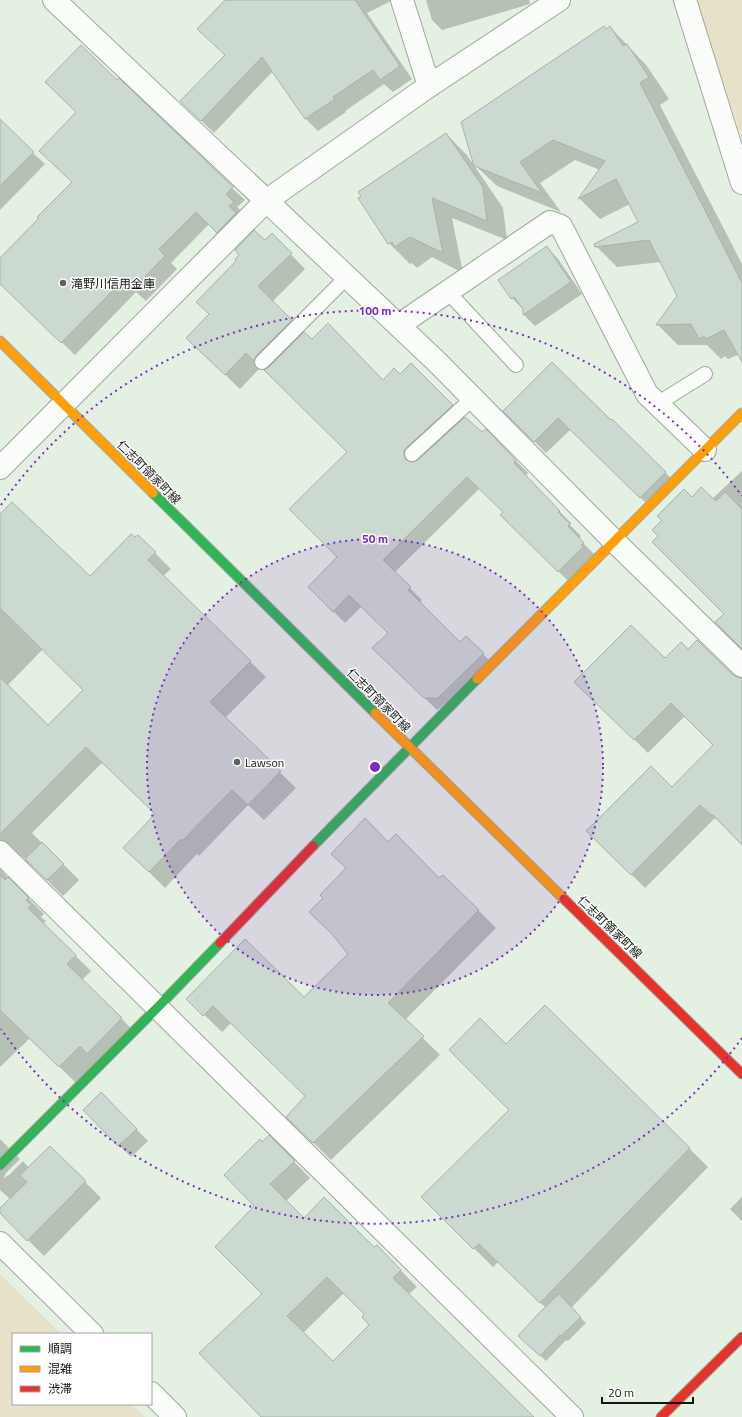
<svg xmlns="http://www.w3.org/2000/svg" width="742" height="1417" font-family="'Titillium Web','Noto Sans JP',sans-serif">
	<rect width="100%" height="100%" fill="#e4f0e2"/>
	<g fill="#e7e1ca">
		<polygon points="695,0 742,0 742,139"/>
		<polygon points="0,1274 61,1334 13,1334 13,1404 131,1404 145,1417 0,1417"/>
	</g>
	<g fill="#0003" fill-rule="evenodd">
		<polygon points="226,0 393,0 367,13 412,79 393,92 384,84 345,111 346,112 318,131 305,118 273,71 214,133 181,101 226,55"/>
		<polygon points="426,0 529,0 530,4 442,30 432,20"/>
		<polygon points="610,27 647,66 669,99 660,105 742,264 742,353 728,359 725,356 721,359 707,345 678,345 658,325 678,296 661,262 617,267 596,246 639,222 630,204 600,219 579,198 600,170 575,160 540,183 561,212 497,186 475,165"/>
		<polygon points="117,82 245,200 237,207 245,215 230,244 209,224 171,263 177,269 146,301 136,292 75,355 0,283 0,259 40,218 73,182"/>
		<polygon points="0,123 45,164 0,210"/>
		<polygon points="446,134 467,155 503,208 507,240 452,218 463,273 432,257 417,268 412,263 410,264 389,243 359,198"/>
		<polygon points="272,235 305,269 272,302 312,340 383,381 400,376 411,365 465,418 482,434 486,430 528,473 525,476 571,523 570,525 581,536 579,539 595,555 570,583 502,515 504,512 480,488 397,570 395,573 422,600 419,603 460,643 466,637 495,666 437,710 374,648 389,633 362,606 345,623 309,587 338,557 348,452 261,367 240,389 202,353 210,314"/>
		<polygon points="547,247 558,259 582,294 535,326 524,315 524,310 512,298"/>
		<polygon points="505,411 611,421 612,420 677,484 652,509 571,429 546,453"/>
		<polygon points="742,471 742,647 726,614 692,498 712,499"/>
		<path d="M 0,516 L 90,577 L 155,553 L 171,569 L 163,576 L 266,677 L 225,718 L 296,788 L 264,820 L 248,805 L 199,856 L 197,854 L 165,888 L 140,863 L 156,814 L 103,762 L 32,833 L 79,880 L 63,896 L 26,859 L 20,856 L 13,855 L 4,865 L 3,872 L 7,877 L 44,914 L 41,917 L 46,921 L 43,924 L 91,971 L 82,980 L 137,1034 L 75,1082 L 30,1038 L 0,1067 ZM 43,649 L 84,690 L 48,726 L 7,686 Z"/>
		<polygon points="688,650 742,682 742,843 715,818 645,888 588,831 672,788 714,745 685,716 648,753 590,696 665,659"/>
		<polygon points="388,843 439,880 478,910 496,928 405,1020 440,1055 331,1160 287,1117 306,1096 231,1023 222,1032 188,999 304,999 350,954"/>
		<polygon points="545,1006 708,1167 571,1308 586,1323 568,1341 566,1340 546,1361 520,1336 546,1308 498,1262 493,1267 422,1197 510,1110 506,1045"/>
		<polygon points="101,1094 148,1141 131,1157 84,1110"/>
		<path d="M 269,1136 L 310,1178 L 286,1201 L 304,1220 L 374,1249 L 377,1246 L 417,1287 L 408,1295 L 533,1417 L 263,1417 L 263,1294 L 256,1206 L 262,1143 ZM 344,1293 L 366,1314 L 371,1325 L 333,1362 L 303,1333 Z"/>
		<polygon points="0,1139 20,1159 7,1172 3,1178 9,1175 23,1161 29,1168 50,1147 101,1198 44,1256 0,1212 0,1209 10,1199 0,1190"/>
		<polygon points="742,1197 742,1221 730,1209"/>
	</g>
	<g fill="#ccd9d0" stroke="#a7b2aa" fill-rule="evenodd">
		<polygon points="225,0 355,0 400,66 380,80 373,70 333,97 335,99 305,119 262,57 201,121 180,101 225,55 197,29"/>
		<polygon points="604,26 606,29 610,26 623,46 627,44 649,77 640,83 742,283 742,362 724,330 706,339 704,336 699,339 691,324 656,325 677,296 649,240 595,247 594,244 638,222 616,179 578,199 605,161 553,140 520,162 542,193 474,166 461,122"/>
		<polygon points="81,45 117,80 119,78 233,187 226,194 234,202 229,206 236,213 217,233 196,212 159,249 165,256 133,289 123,280 61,343 0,284 0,258 39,218 37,217 72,182 39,151 76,112 45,82"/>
		<polygon points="0,119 34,152 0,186"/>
		<polygon points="446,133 483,187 487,221 432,198 443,253 410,237 395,247 392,242 388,244 358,198 361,196 358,192"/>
		<polygon points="254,230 265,240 272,233 292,253 258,286 292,320 256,356 254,361 246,353 225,375 186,338 209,314 196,302 236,261 235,259 239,255 235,250"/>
		<polygon points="547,246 571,282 523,315 523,309 514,297 511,299 498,280"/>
		<polygon points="328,323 383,380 394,368 400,374 411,363 453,405 406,448 404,451 404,455 406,460 413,462 418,460 465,417 482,432 486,429 516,460 514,463 560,511 558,512 570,524 568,526 584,543 581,545 583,547 558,572 500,515 503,512 467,477 385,558 383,560 411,587 408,590 460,642 466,636 484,653 438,698 424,698 372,648 388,633 349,595 333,612 308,587 337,557 289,509 347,452 264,370 268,368 304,332 312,339"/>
		<polygon points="552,362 611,420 612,419 666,472 640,498 558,418 534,442 503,411"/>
		<polygon points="701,487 716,501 725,492 742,509 742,649 715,622 724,614 652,542 658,536 652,530 662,520 657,516 684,489 692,497"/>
		<polygon points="12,502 90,576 131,534 135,537 138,535 156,552 148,560 251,661 210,702 281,771 248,805 232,790 182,841 181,839 149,872 123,848 155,814 86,747 0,834 0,677 48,725 83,690 0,608 0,514"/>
		<polygon points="631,625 665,658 681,642 688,649 697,640 733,675 739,678 742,678 742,845 712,814 711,815 700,805 631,875 586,831 651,766 672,787 713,745 671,703 634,740 574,682"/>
		<polygon points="365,818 388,842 396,834 439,878 443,875 479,910 388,1003 424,1036 313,1143 286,1117 305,1096 213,1006 203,1016 186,999 245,939 304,997 348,954 332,934 309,912 323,898 320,895 346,868 331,854"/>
		<polygon points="42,842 64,864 47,880 25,859"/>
		<polygon points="0,875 5,880 8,877 29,898 26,900 31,905 28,908 76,955 67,964 122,1018 87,1054 80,1046 59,1067 0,1010"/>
		<polygon points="545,1005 690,1148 540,1303 479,1244 473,1249 421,1197 509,1110 449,1050 480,1018 506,1044"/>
		<polygon points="101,1092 137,1129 118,1146 83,1110"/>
		<path d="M 269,1135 L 295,1161 L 270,1184 L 304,1218 L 324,1197 L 374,1247 L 377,1245 L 401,1270 L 393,1278 L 534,1417 L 261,1417 L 227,1382 L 199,1353 L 262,1294 L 215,1247 L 254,1206 L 224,1175 L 260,1139 L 262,1142 ZM 327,1277 L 364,1314 L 362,1317 L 369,1325 L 333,1361 L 287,1316 Z"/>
		<polygon points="50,1146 86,1181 27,1241 0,1213 0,1208 27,1182 20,1175"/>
		<polygon points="559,1294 581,1317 561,1336 560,1335 540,1356 518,1336 539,1313"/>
	</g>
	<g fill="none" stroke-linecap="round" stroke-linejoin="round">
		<defs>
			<g id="lane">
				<polyline points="448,292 516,365"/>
				<polyline points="262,362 347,277"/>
				<polyline points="657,404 705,374"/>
				<polyline points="412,454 473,398"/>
			</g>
			<g id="street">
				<polyline points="54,0 437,362 615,542 742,666"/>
				<polyline points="402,0 429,86"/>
				<polyline points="685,0 742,183"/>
				<polyline points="399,325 550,222 561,226 647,394 705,450"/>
				<polyline points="0,468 266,201 429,86 559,0"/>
				<polyline points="0,852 572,1417"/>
				<polyline points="0,1243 92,1334"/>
				<polyline points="151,1393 175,1417"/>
			</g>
			<g id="fast">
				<polyline points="153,493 375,713"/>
				<polyline points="313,846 477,679"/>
				<polyline points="0,1165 158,1007 220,943"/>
			</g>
			<g id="slow">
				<polyline points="0,341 153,493"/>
				<polyline points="477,679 742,413"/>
				<polyline points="375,713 564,899"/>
			</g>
			<g id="jam">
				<polyline points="564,899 742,1074"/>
				<polyline points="220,943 313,846"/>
				<polyline points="661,1417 742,1337"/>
			</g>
		</defs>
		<use href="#lane" stroke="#9fa89d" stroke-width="16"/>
		<use href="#street" stroke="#9fa89d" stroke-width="24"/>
		<use href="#fast" stroke="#9fa89d" stroke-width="11"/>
		<use href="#slow" stroke="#9fa89d" stroke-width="11"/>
		<use href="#jam" stroke="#9fa89d" stroke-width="11"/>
		<use href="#lane" stroke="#fbfdfb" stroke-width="14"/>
		<use href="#street" stroke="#fbfdfb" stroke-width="22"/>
		<use href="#fast" stroke="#30b455" stroke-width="9"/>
		<use href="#slow" stroke="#ff9f0a" stroke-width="9"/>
		<use href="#jam" stroke="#e5322d" stroke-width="9"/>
	</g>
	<circle cx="375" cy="767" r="228" fill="#7b2cbf" fill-opacity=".12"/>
	<g fill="none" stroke="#7b2cbf" stroke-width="2" stroke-dasharray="2 4">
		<circle cx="375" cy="767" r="228"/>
		<path d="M742 1038A456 456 0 0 1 1 1029M1 505A456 456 0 0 1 742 496"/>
	</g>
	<g fill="#5c645a" stroke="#fff" stroke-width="1.5">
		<circle cx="63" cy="283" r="4"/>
		<circle cx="237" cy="762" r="4"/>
	</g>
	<g text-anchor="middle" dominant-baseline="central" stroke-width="3" stroke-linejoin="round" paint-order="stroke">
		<g font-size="12" fill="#121910" stroke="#fff" text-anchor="start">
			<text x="71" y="283">滝野川信用金庫</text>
			<text x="245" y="762">Lawson</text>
		</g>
		<g font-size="12" fill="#121910" stroke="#fff">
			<text transform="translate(149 472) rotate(45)">仁志町領家町線</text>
			<text transform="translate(379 700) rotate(45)">仁志町領家町線</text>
			<text transform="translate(610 927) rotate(44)">仁志町領家町線</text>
		</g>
	</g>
	<circle cx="375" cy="767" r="6" fill="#7b2cbf" stroke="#fff" stroke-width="2"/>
	<g font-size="12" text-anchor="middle" font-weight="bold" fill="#7b2cbf" stroke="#fff" stroke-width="3" stroke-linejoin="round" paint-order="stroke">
		<text x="375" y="315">100 m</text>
		<text x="375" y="543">50 m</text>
	</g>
	<rect x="12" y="1333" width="140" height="72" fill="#ffffff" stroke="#a0a39f"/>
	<rect x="20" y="1346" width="20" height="6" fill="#30b455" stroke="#a0a39f"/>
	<text x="48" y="1353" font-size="12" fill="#121910">順調</text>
	<rect x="20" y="1366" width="20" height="6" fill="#ff9f0a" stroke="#a0a39f"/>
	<text x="48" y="1373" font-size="12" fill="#121910">混雑</text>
	<rect x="20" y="1386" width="20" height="6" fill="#e5322d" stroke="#a0a39f"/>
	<text x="48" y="1393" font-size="12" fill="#121910">渋滞</text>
	<path d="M602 1397v6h91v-6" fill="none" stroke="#121910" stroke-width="2"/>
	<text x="608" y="1397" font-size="12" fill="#121910" stroke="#ffffff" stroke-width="3" paint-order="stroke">20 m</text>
</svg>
